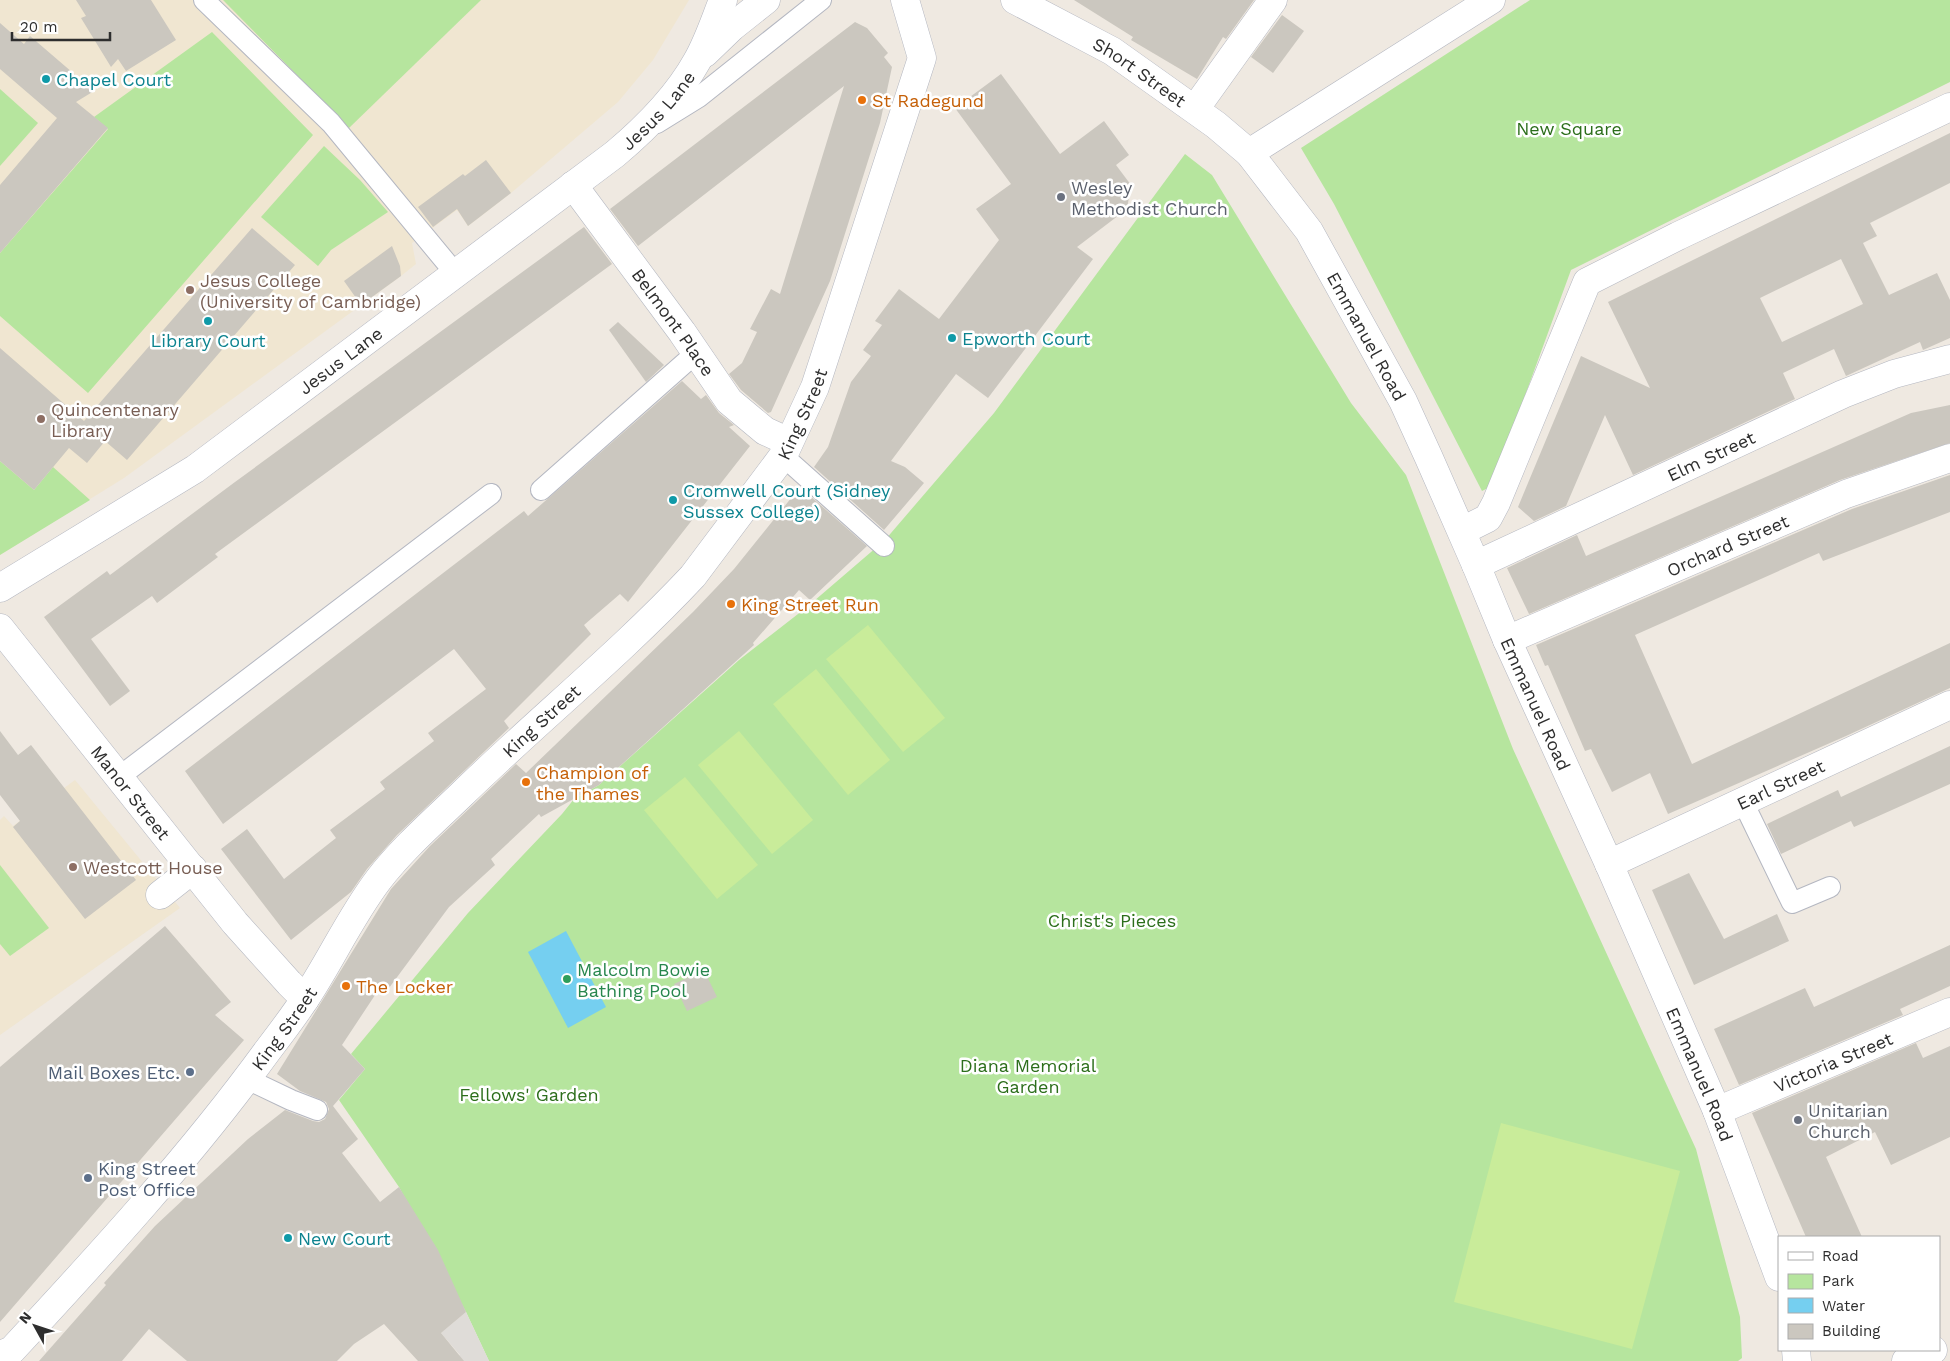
<svg xmlns="http://www.w3.org/2000/svg" width="1950" height="1361" font-family="'Work Sans',sans-serif">
	<rect width="100%" height="100%" fill="#efe9e1"/>
	<g fill="#f0e6d1">
		<polygon points="0,0 689,0 653,60 618,102 511,193 468,226 457,210 412,243 416,264 401,276 124,478 0,555"/>
		<polygon points="75,780 180,908 0,1035 0,820 4,816 13,826"/>
	</g>
	<g fill="#b6e59e">
		<polygon points="223,0 481,0 349,128"/>
		<polygon points="1530,0 1950,0 1950,82 1571,270 1494,480 1488,488 1482,491 1334,204 1301,148"/>
		<polygon points="212,32 313,135 88,393 0,316 0,253 108,129 94,117"/>
		<polygon points="0,89 38,123 0,166"/>
		<polygon points="324,146 360,180 388,212 331,250 318,266 261,217"/>
		<polygon points="1185,154 1212,175 1351,403 1406,475 1513,749 1696,1149 1740,1317 1742,1358 1738,1361 489,1361 466,1312 399,1187 339,1100 365,1069 351,1054 468,913 562,814 574,799 599,785 739,660 807,607 885,540 994,413"/>
		<polygon points="0,461 34,490 53,467 90,500 0,555"/>
		<polygon points="0,865 49,928 10,956 0,944"/>
	</g>
	<g fill="#c9ec9a">
		<polygon points="868,625 945,718 903,752 826,659"/>
		<polygon points="816,669 890,760 848,795 773,704"/>
		<polygon points="739,731 813,820 772,854 698,765"/>
		<polygon points="685,777 758,865 717,899 644,810"/>
		<polygon points="1501,1123 1680,1171 1632,1349 1454,1302"/>
	</g>
	<polygon fill="#dfdcd8" points="466,1312 489,1361 453,1361 460,1355 441,1333"/>
	<polygon fill="#75cff0" points="566,931 606,1007 568,1028 528,952"/>
	<g fill="#cbc7bf" fill-rule="evenodd">
		<polygon points="76,0 151,0 176,40 126,71 118,59 111,67 81,18 86,16"/>
		<polygon points="1074,0 1254,0 1226,39 1223,37 1197,79 1131,40 1133,37"/>
		<polygon points="1282,15 1304,31 1273,73 1251,57"/>
		<polygon points="855,22 867,28 888,53 884,57 892,67 880,123 830,281 771,412 768,413 741,390 729,374 742,363 757,332 750,329 771,289 780,294 844,86 638,246 610,209"/>
		<polygon points="0,23 24,44 30,36 94,91 76,102 108,128 0,253 0,185 57,118 0,69"/>
		<polygon points="1001,74 1060,154 1104,121 1129,155 1116,165 1131,185 1127,209 1077,247 1093,259 988,398 956,374 891,461 905,467 924,483 884,530 814,467 828,447 851,382 871,356 863,350 882,325 875,321 899,289 939,319 999,240 976,209 1011,184 955,108"/>
		<path d="M 1950,133 L 1950,183 L 1870,223 L 1877,236 L 1863,243 L 1889,295 L 1937,273 L 1950,300 L 1950,338 L 1923,350 L 1920,342 L 1846,376 L 1834,349 L 1783,373 L 1795,399 L 1633,475 L 1605,415 L 1566,506 L 1534,521 L 1518,507 L 1581,356 L 1650,388 L 1608,302 ZM 1841,259 L 1863,304 L 1782,342 L 1760,298 Z"/>
		<polygon points="486,160 511,193 468,226 457,209 433,227 418,207 463,174 465,176"/>
		<polygon points="584,227 612,264 215,554 218,557 157,603 152,596 91,639 130,691 110,706 44,617 107,571 110,575 235,482"/>
		<polygon points="252,228 295,265 127,460 105,441 87,463 69,448 34,490 0,461 0,348 84,421"/>
		<polygon points="392,246 400,266 401,276 361,305 344,281"/>
		<polygon points="618,322 664,365 646,382 609,330"/>
		<polygon points="682,381 701,399 706,395 719,413 734,425 729,427 750,446 628,602 620,594 584,625 591,634 504,721 509,728 397,835 367,869 351,892 291,940 221,849 247,829 284,879 336,838 330,830 385,789 380,782 434,741 428,733 486,689 454,649 223,824 185,771 524,511 528,516"/>
		<polygon points="1950,405 1950,443 1840,480 1529,614 1507,568 1577,535 1586,556 1911,413"/>
		<polygon points="1950,475 1950,512 1823,561 1819,553 1635,635 1692,764 1950,643 1950,688 1846,736 1668,814 1650,773 1612,792 1591,749 1585,751 1548,665 1545,666 1536,645 1852,509"/>
		<polygon points="800,487 867,546 810,600 799,590 753,643 754,645 599,785 541,817 539,814 491,859 495,865 449,907 389,988 383,983 342,1045 365,1069 333,1106 358,1139 342,1153 380,1202 399,1187 438,1250 466,1312 441,1333 464,1361 418,1361 384,1324 354,1344 337,1361 187,1361 149,1329 122,1361 39,1361 106,1285 104,1283 155,1226 248,1139 285,1110 313,1121 319,1122 325,1119 329,1109 326,1102 300,1091 277,1074 391,889 430,846 516,764 526,773 693,612 734,569"/>
		<polygon points="0,731 18,755 31,745 136,880 85,919 13,827 20,821 0,795"/>
		<polygon points="1950,746 1950,784 1854,827 1851,821 1781,854 1767,824 1838,790 1841,797"/>
		<polygon points="1689,873 1724,939 1777,914 1789,941 1694,985 1652,890"/>
		<polygon points="165,926 231,1002 215,1015 244,1040 0,1322 0,1067"/>
		<polygon points="1950,945 1950,986 1900,1009 1903,1015 1739,1085 1714,1029 1805,988 1814,1007"/>
		<polygon points="704,970 717,997 687,1011 674,984"/>
		<polygon points="1916,1043 1923,1058 1950,1046 1950,1137 1891,1165 1875,1132 1826,1157 1862,1237 1806,1237 1752,1113"/>
	</g>
	<g fill="none" stroke-linecap="round" stroke-linejoin="round">
		<defs>
			<g id="lane">
				<polyline points="204,0 331,123 455,273"/>
				<polyline points="657,123 699,97 821,0"/>
				<polyline points="783,456 884,546"/>
				<polyline points="541,490 696,353"/>
				<polyline points="119,777 491,494"/>
				<polyline points="1743,802 1792,903 1830,887"/>
				<polyline points="247,1079 291,1100 317,1110"/>
			</g>
			<g id="street">
				<path id="s1" d="M 1015,0 L 1112,51 L 1216,125 L 1249,153 L 1309,231 L 1403,401 L 1429,458 L 1476,565 L 1507,640 L 1609,864 L 1717,1111 L 1779,1277"/>
				<polyline points="705,53 732,27 766,0"/>
				<polyline points="1195,109 1273,0"/>
				<polyline points="1249,153 1491,0"/>
				<path id="s2" d="M 573,185 L 682,332 L 729,401 L 765,431 L 789,442"/>
				<polyline points="1462,531 1488,518 1496,503 1587,282 1678,236 1950,107"/>
				<path id="s3" d="M 1476,565 L 1843,394 L 1894,374 L 1950,359"/>
				<path id="s4" d="M 0,588 L 195,469 L 615,154 C 646,128 677,97 697,61 C 708,42 715,20 723,0"/>
				<path id="s5" d="M 0,628 L 235,923 L 289,983 L 305,999"/>
				<path id="s6" d="M 1507,640 L 1846,494 L 1950,458"/>
				<path id="s7" d="M 1609,864 L 1950,705"/>
				<polyline points="160,895 193,869"/>
				<path id="s8" d="M 1717,1111 L 1950,1012"/>
				<polyline points="1796,1350 1797,1361"/>
				<path id="s9" d="M 0,1360 L 3,1354 L 12,1350 C 101,1254 191,1156 268,1050 C 281,1033 294,1016 305,999 C 331,960 350,917 379,879 C 403,848 434,821 462,794 C 538,720 621,653 693,576 L 783,456 L 815,387 L 922,58 L 905,0"/>
				<polyline points="1906,1361 1933,1350"/>
			</g>
		</defs>
		<use href="#lane" stroke="#b4b7c1" stroke-width="22"/>
		<use href="#street" stroke="#b4b7c1" stroke-width="29"/>
		<use href="#lane" stroke="#fff" stroke-width="20"/>
		<use href="#street" stroke="#fff" stroke-width="28"/>
	</g>
	<g fill="#0f9aa8" stroke="#fff" stroke-width="2">
		<circle cx="46" cy="79" r="5"/>
		<circle cx="208" cy="321" r="5"/>
		<circle cx="952" cy="338" r="5"/>
		<circle cx="673" cy="500" r="5"/>
		<circle cx="288" cy="1238" r="5"/>
	</g>
	<g fill="#e8710a" stroke="#fff" stroke-width="2">
		<circle cx="862" cy="100" r="5"/>
		<circle cx="731" cy="604" r="5"/>
		<circle cx="526" cy="782" r="5"/>
		<circle cx="346" cy="986" r="5"/>
	</g>
	<g fill="#6b7280" stroke="#fff" stroke-width="2">
		<circle cx="1061" cy="197" r="5"/>
		<circle cx="1798" cy="1120" r="5"/>
	</g>
	<g fill="#8d6e63" stroke="#fff" stroke-width="2">
		<circle cx="190" cy="290" r="5"/>
		<circle cx="41" cy="419" r="5"/>
		<circle cx="73" cy="867" r="5"/>
	</g>
	<circle fill="#2e9e5b" stroke="#fff" stroke-width="2" cx="567" cy="979" r="5"/>
	<g fill="#5c6f8a" stroke="#fff" stroke-width="2">
		<circle cx="190" cy="1072" r="5"/>
		<circle cx="88" cy="1178" r="5"/>
	</g>
	<g text-anchor="middle" dominant-baseline="central" stroke-width="5" stroke-linejoin="round" paint-order="stroke">
		<g font-size="18" fill="#2e2e2e" stroke="#fff">
			<text stroke="none"><textPath href="#s1" startOffset="144">Short Street</textPath></text>
			<text stroke="none"><textPath href="#s4" startOffset="815">Jesus Lane</textPath></text>
			<text stroke="none"><textPath href="#s2" startOffset="170">Belmont Place</textPath></text>
			<text stroke="none"><textPath href="#s1" startOffset="499">Emmanuel Road</textPath></text>
			<text stroke="none"><textPath href="#s4" startOffset="410">Jesus Lane</textPath></text>
			<text stroke="none"><textPath href="#s9" startOffset="1248">King Street</textPath></text>
			<text stroke="none"><textPath href="#s3" startOffset="259">Elm Street</textPath></text>
			<text stroke="none"><textPath href="#s6" startOffset="240">Orchard Street</textPath></text>
			<text stroke="none"><textPath href="#s1" startOffset="904">Emmanuel Road</textPath></text>
			<text stroke="none"><textPath href="#s9" startOffset="842">King Street</textPath></text>
			<text stroke="none"><textPath href="#s7" startOffset="189">Earl Street</textPath></text>
			<text stroke="none"><textPath href="#s5" startOffset="210">Manor Street</textPath></text>
			<text stroke="none"><textPath href="#s9" startOffset="438">King Street</textPath></text>
			<text stroke="none"><textPath href="#s8" startOffset="126">Victoria Street</textPath></text>
			<text stroke="none"><textPath href="#s1" startOffset="1309">Emmanuel Road</textPath></text>
		</g>
		<g font-size="18" fill="#0d838f" stroke="#fff" text-anchor="start">
			<text x="56" y="79">Chapel Court</text>
			<text x="962" y="338">Epworth Court</text>
			<text x="208" y="340" text-anchor="middle">Library Court</text>
			<text x="683" y="490">Cromwell Court (Sidney<tspan x="683" dy="21">Sussex College)</tspan></text>
			<text x="298" y="1238">New Court</text>
		</g>
		<g font-size="18" fill="#c56008" stroke="#fff" text-anchor="start">
			<text x="872" y="100">St Radegund</text>
			<text x="741" y="604">King Street Run</text>
			<text x="536" y="772">Champion of<tspan x="536" dy="21">the Thames</tspan></text>
			<text x="356" y="986">The Locker</text>
		</g>
		<g font-size="18" fill="#2c6e1b" stroke="#fff">
			<text x="1569" y="128">New Square</text>
			<text x="1112" y="920">Christ's Pieces</text>
			<text x="1028" y="1065">Diana Memorial<tspan x="1028" dy="21">Garden</tspan></text>
			<text x="529" y="1094">Fellows' Garden</text>
		</g>
		<g font-size="18" fill="#5b616d" stroke="#fff" text-anchor="start">
			<text x="1071" y="187">Wesley<tspan x="1071" dy="21">Methodist Church</tspan></text>
			<text x="1808" y="1110">Unitarian<tspan x="1808" dy="21">Church</tspan></text>
		</g>
		<g font-size="18" fill="#785e54" stroke="#fff" text-anchor="start">
			<text x="200" y="280">Jesus College<tspan x="200" dy="21">(University of Cambridge)</tspan></text>
			<text x="51" y="409">Quincentenary<tspan x="51" dy="21">Library</tspan></text>
			<text x="83" y="867">Westcott House</text>
		</g>
		<g font-size="18" fill="#27864d" stroke="#fff" text-anchor="start">
			<text x="577" y="969">Malcolm Bowie<tspan x="577" dy="21">Bathing Pool</tspan></text>
		</g>
		<g font-size="18" fill="#4e5e75" stroke="#fff" text-anchor="end">
			<text x="180" y="1072">Mail Boxes Etc.</text>
			<text x="98" y="1168" text-anchor="start">King Street<tspan x="98" dy="21">Post Office</tspan></text>
		</g>
	</g>
	<rect x="1778" y="1236" width="162" height="115" fill="#ffffff" stroke="#ababab"/>
	<rect x="1788" y="1252" width="25" height="8" fill="#ffffff" stroke="#ababab"/>
	<text x="1822" y="1261" font-size="15" fill="#2e2e2e">Road</text>
	<rect x="1788" y="1274" width="25" height="15" fill="#b6e59e" stroke="#ababab"/>
	<text x="1822" y="1286" font-size="15" fill="#2e2e2e">Park</text>
	<rect x="1788" y="1298" width="25" height="15" fill="#75cff0" stroke="#ababab"/>
	<text x="1822" y="1311" font-size="15" fill="#2e2e2e">Water</text>
	<rect x="1788" y="1324" width="25" height="15" fill="#cbc7bf" stroke="#ababab"/>
	<text x="1822" y="1336" font-size="15" fill="#2e2e2e">Building</text>
	<g transform="translate(35 1326) rotate(310)" stroke="#ffffff" stroke-width="4" paint-order="stroke">
	<path d="M0-4L9 19L0 12L-9 19Z" fill="#2e2e2e"/>
	<text y="-8" font-size="14" font-weight="bold" text-anchor="middle" fill="#2e2e2e">N</text>
	</g>
	<path d="M12 32v8h98v-8" fill="none" stroke="#2e2e2e" stroke-width="2.5"/>
	<text x="20" y="32" font-size="15" fill="#2e2e2e" stroke="#ffffff" stroke-width="4" paint-order="stroke">20 m</text>
</svg>
